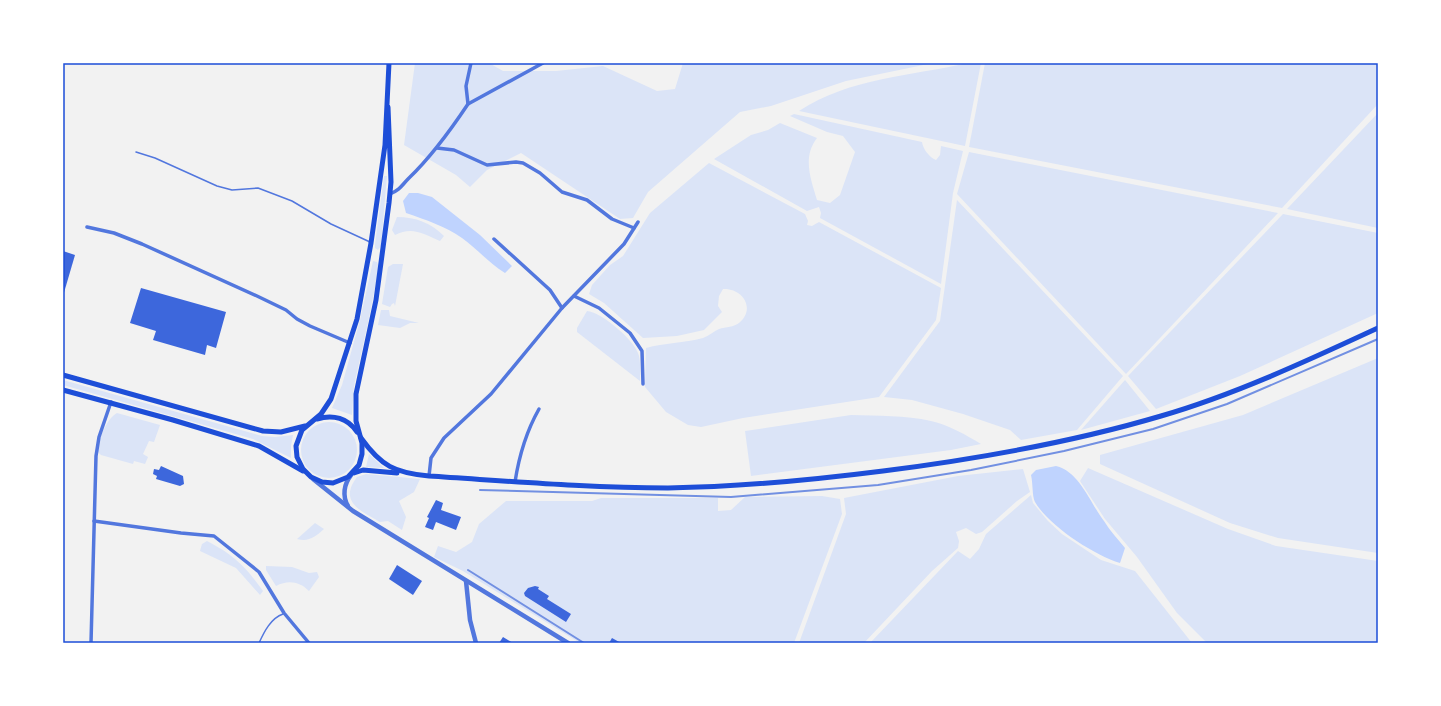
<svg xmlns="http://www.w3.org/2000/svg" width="1441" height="706" font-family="'IBM Plex Sans',sans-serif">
	<rect width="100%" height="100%" fill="#f2f2f2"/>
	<g fill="#dbe4f7">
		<polygon points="415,63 489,63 503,71 556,71 603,66 657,91 675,89 683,63 933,63 846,81 771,106 740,112 648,192 633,218 620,219 521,153 487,170 470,187 456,175 404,145"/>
		<path d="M 968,63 L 981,63 L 965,146 L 799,111 C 849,78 911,76 968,63 Z"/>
		<polygon points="985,63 1378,63 1378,104 1282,208 969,147"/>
		<polygon points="1378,113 1378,228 1287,209"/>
		<path d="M 794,114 L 922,142 C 923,149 929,157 936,160 L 940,155 L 941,146 L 963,151 L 953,193 L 941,284 L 820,218 L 821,213 L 819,207 L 807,211 L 714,159 L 751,135 L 768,130 L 780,123 L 817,138 C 802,157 811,180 817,200 L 830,203 L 840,195 L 855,152 L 843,136 L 827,132 L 790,116 Z"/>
		<polygon points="969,152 1278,213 1126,374 957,194"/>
		<path d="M 709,163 L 805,214 L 808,221 L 807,225 L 812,226 L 819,222 L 941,288 L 936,320 L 879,397 L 743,418 L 701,427 L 688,425 L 666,412 L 645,387 L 646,348 C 664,343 684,343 703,338 C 709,336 714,331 719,329 C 726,327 734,327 739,323 C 756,309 743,288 723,289 L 719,296 L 718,306 L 722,312 L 704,330 L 677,336 L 643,338 L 604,303 L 589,294 L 592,285 L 610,265 L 623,256 L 650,213 Z"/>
		<polygon points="384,176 387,176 381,246 378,250 375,248 375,244"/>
		<polygon points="957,200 1123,376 1077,430 1021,440 1010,430 963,414 912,400 884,397 940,321"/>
		<polygon points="1283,214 1378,233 1378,313 1240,376 1156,409 1128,376"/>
		<path d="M 397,217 C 416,217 431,223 444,236 L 440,241 C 424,234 412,226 395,235 L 392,230 Z"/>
		<polygon points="373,261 377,262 379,267 369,318 354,386 352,415 332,408 342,385 360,320"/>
		<polygon points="393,264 403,264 395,306 394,303 392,304 390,307 382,304 388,267"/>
		<polygon points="381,310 389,310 390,316 419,323 410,323 400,328 378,325"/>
		<path d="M 587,311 C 601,312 633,339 638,353 C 641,360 640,373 640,381 L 577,332 L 577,328 Z"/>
		<polygon points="1378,358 1378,553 1278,538 1230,523 1100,464 1100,455 1243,415"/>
		<polygon points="63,380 262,436 275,437 293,435 291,446 291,458 253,439 63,385"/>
		<polygon points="1125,380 1150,411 1081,430"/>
		<path d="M 117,413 L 160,425 L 154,442 L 149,441 L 143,454 L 148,457 L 145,464 L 134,461 L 133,464 L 101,455 L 98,452 C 97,441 107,418 117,413 Z"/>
		<path d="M 851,415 C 878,416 905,415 931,421 C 949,425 966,435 981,444 L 951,450 L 751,476 L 745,431 Z"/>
		<circle cx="329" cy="450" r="28"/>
		<polygon points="369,454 384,468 366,467"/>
		<polygon points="1088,468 1228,529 1276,546 1378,561 1378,643 1207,643 1177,613 1137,557 1105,519 1080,481"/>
		<polygon points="1023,469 1030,492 1017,501 982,532 976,534 966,528 956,532 959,541 958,548 932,571 864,643 799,643 846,514 844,498 958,476"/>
		<path d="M 366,474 L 420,479 L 414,492 L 399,501 L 406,517 L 402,530 L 388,521 L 380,522 C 361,511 338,502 357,477 Z"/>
		<polygon points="1031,495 1033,503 1048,521 1062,534 1101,560 1135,571 1192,643 870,643 958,551 970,559 979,549 986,534"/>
		<polygon points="822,496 840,499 842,514 794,643 580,643 463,571 434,557 438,546 456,552 472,542 479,524 506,501 592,501 601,498 718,498 718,511 731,510 745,497"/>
		<path d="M 315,523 L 324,529 C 315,537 309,542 297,539 Z"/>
		<path d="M 207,541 C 234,555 246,567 263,591 L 260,595 L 236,568 L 200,551 L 202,544 Z"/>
		<path d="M 266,566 L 292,567 L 309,573 L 317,572 L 319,577 L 309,591 C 299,581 288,580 276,586 L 266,570 Z"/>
	</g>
	<g fill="#bfd3fe">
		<path d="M 409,193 L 418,193 L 432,197 L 480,235 L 512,266 L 505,273 C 489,263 477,249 462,238 C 445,226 426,220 406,213 L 403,201 Z"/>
		<path d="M 1056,466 C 1080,472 1090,503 1104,521 C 1110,531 1118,539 1125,548 L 1120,563 C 1094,555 1049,526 1035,502 C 1032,496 1033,483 1031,475 L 1036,470 Z"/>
	</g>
	<g fill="#3d67dc">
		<polygon points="63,251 75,255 63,296"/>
		<polygon points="141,288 226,312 216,348 207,345 205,355 153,340 156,331 130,323"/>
		<polygon points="161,466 183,476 184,484 180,486 156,479 157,476 153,474 154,469 159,470"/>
		<polygon points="436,500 443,503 441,510 461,517 456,530 436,522 433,530 425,527 429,518 427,517"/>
		<polygon points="397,565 422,581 413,595 389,579"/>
		<polygon points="535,586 539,587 538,589 549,596 547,599 571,614 566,622 525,596 524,593 528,588"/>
		<polygon points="503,637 513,643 499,643"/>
		<polygon points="612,638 621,643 609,643"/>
	</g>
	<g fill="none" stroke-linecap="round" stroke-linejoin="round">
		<g stroke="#5277de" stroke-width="1.5">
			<polyline points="136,152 155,158 217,186 232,190 258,188 292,201 331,224 370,242"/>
			<path d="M 259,643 C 264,632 271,618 283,614"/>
		</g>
		<g stroke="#5277de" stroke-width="3.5">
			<polyline points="468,104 543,63"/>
			<polyline points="437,148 454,150 487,165 516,162 523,163 540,173 562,192 587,200 612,219 634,228"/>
			<path d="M 390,194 C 401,189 401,186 409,178 C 432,156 450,131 468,104 L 466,86 L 471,63"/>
			<polyline points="87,227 114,233 142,244 257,296 286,310 297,319 310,326 350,343"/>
			<polyline points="494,239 550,290 562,308"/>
			<polyline points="574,296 599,308 630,333 642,351 643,384"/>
			<polyline points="429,476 431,458 444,438 491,394 562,308 624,244 638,222"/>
			<path d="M 515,482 C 519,456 526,432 539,409"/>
			<polyline points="94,521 181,533 214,536 259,572 284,613 309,643"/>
			<polyline points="91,643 96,456 99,437 111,402"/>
		</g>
		<g stroke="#5277de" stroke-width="4.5">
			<polyline points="313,479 353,511 568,643"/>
			<path d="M 348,506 C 342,496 344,484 351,475"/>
			<polyline points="466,581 470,620 476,643"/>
		</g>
		<g stroke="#1d4ed8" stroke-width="5">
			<polyline points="388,107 391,182 389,203 376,300 356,394 356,421 362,443 362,454 359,465 348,477 333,483 322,482 311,477 303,469 297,457 296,446 302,430 321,414 331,399 357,319 371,243 385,145 389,63"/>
			<polyline points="63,375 263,431 281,432 305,426"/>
			<polyline points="63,390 173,420 259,446 303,471"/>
			<path d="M 317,419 C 333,414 348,418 357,432"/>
			<path d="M 361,438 C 381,466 395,473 429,476 C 508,481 589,488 668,488 C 740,487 812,480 883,471 C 977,459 1070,443 1161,416 C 1234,395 1309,360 1378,328"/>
			<polyline points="354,473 363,470 397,473"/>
		</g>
		<g stroke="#7290e2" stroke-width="2">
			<polyline points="480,490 731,497 878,485 971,470 1064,451 1153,429 1227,404 1378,339"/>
			<polyline points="468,570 584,643"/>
		</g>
	</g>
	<rect width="1441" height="706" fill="none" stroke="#ffffff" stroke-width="128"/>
	<rect x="64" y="64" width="1313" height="578" fill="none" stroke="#1d4ed8" stroke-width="1.5"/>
</svg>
